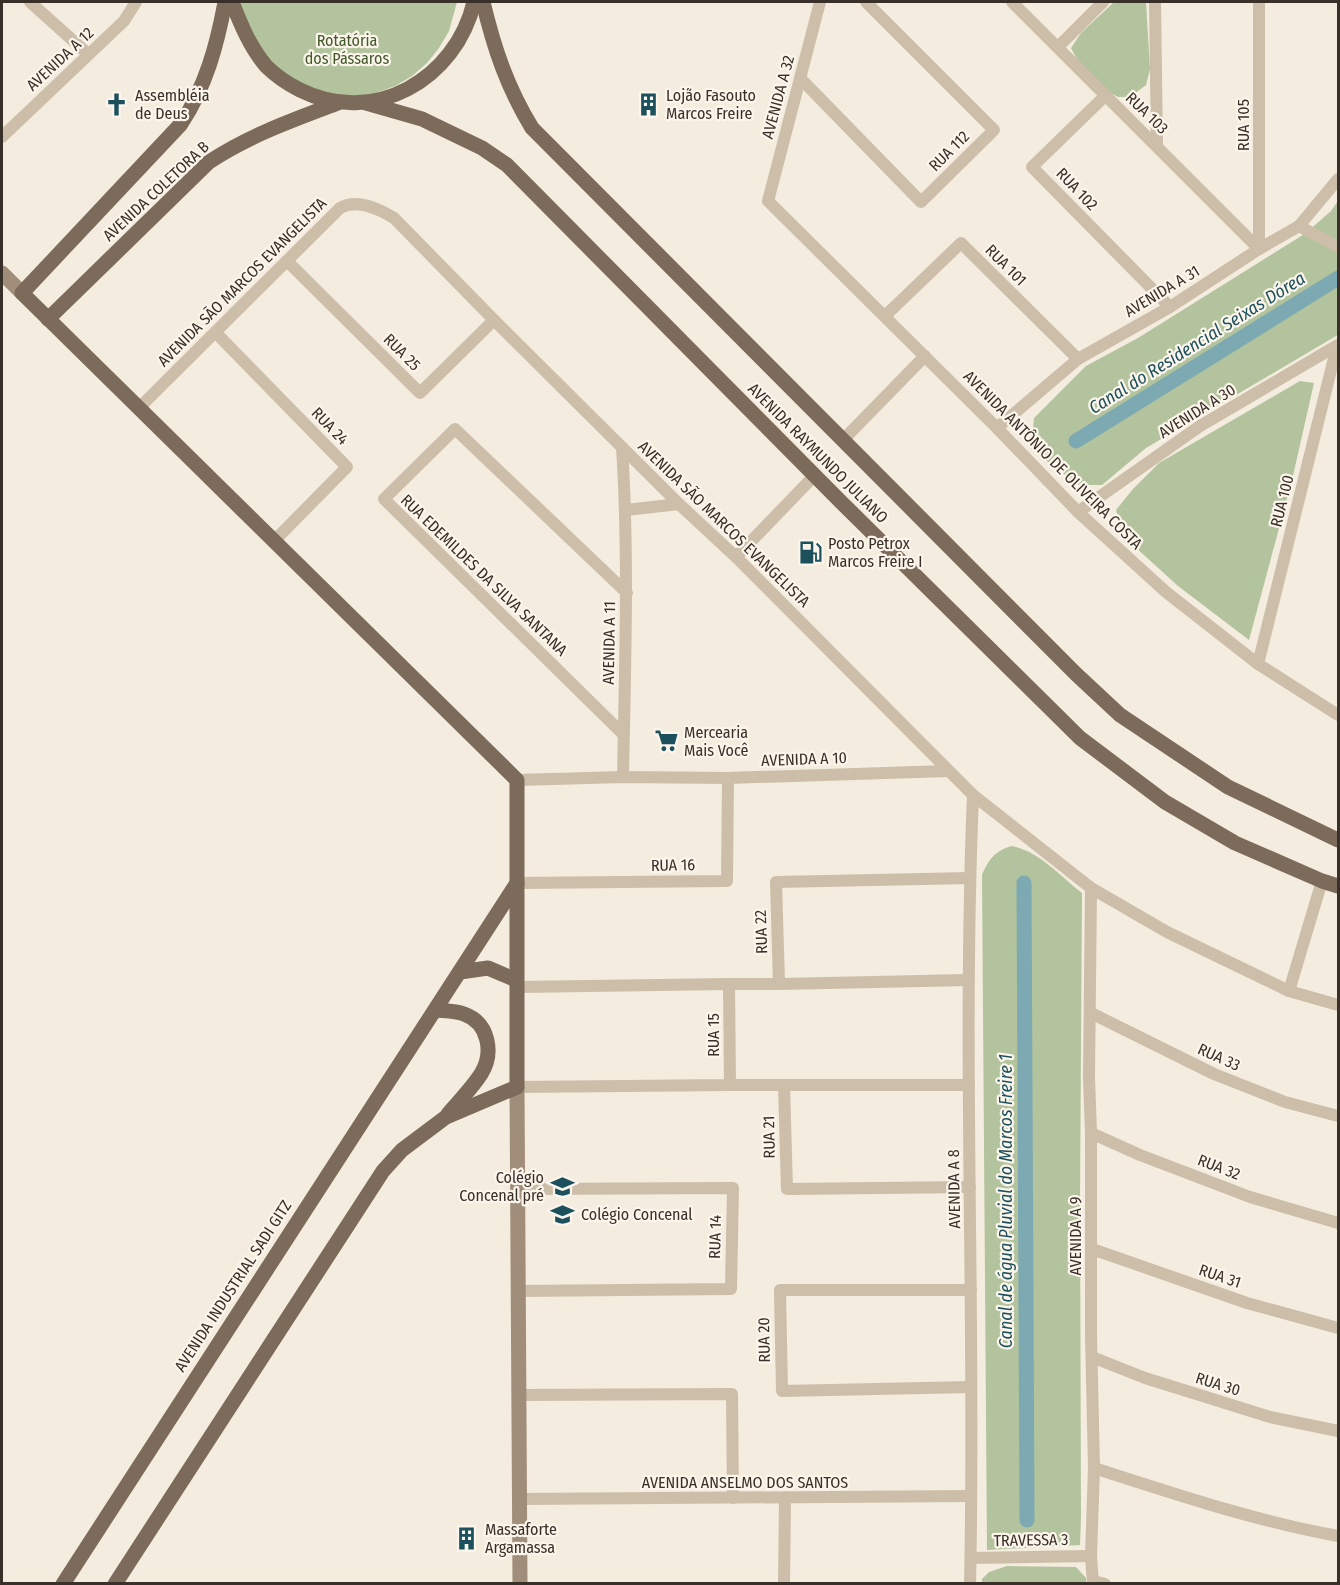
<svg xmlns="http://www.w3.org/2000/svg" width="1340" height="1585" font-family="'Fira Sans Condensed',sans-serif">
	<rect width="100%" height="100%" fill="#f4ecde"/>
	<g fill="#b2c39d">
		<polygon points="236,2 457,2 449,31 439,48 427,63 412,76 395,86 376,93 357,97 317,94 267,64"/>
		<polygon points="1114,2 1146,2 1150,69 1146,85 1130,97 1118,97 1109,92 1078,61 1071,48 1081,33"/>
		<polygon points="1338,201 1338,334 1336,336 1146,448 1102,485 1078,485 1031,449 1034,418 1086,366 1138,338 1306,233 1331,211"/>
		<polygon points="1300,381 1314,383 1292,480 1249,640 1178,586 1133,545 1123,532 1116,510 1133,489 1159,463"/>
		<path d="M 1011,846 C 1038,850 1061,877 1082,893 L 1080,1195 L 1081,1517 L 1080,1545 L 987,1550 L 982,875 C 989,859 994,852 1011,846 Z"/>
		<polygon points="1007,1566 1076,1567 1086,1578 1086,1583 982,1583 982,1579 989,1572"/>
	</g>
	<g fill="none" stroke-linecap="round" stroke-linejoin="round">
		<g stroke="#7ca9b2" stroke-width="15">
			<polyline points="1076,441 1338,278"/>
			<polyline points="1024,883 1027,1520"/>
		</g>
		<g stroke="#ccbea9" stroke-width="12">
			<polyline points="30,2 88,54"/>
			<polyline points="820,2 768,201 997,428 1078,512 1166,592 1258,664 1338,715"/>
			<polyline points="1012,2 1259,249"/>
			<polyline points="1155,2 1157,145"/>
			<polyline points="1058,47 1103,2"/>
			<polyline points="801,79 921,202 994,130 866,2"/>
			<polyline points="1105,96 1032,167 1170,307"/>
			<polyline points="2,137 124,21 136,2"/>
			<polyline points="1299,226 1338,247"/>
			<polyline points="1259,249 1259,2"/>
			<polyline points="287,261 420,393 494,320"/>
			<polyline points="885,316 961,243 1078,359"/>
			<polyline points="216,333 347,467 274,541"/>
			<path d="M 139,408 L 340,208 C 357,198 379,209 394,218 L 494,320 L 679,504 L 736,557 L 973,795 L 1091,888 L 1167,932 L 1289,991 L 1338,1005"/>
			<polyline points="997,428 1078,359 1170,307 1259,249 1299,226 1338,179"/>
			<polyline points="844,439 925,356"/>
			<path d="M 622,447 C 629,557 625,667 623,777"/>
			<polyline points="626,510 679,504"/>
			<polyline points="1078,512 1200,426 1338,345"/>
			<polyline points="736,557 815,475"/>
			<polyline points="1258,664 1337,346"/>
			<polyline points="624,735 384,499 455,429 627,593"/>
			<polyline points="517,780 623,777 728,778 948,771"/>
			<polyline points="517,883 727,881 728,778"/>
			<polyline points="1091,888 1089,1077 1091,1133 1091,1335 1094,1468 1091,1556 1093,1584"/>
			<polyline points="968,980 779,984 776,882 970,878"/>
			<polyline points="729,984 779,984"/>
			<polyline points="1289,991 1322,881"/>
			<polyline points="1091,1013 1214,1074 1285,1102 1338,1116"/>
			<polyline points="730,1085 784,1085"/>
			<polyline points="969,1085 784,1085 787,1189 970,1187"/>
			<polyline points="517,1087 730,1085 729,984 518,987"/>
			<polyline points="1091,1133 1140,1155 1250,1197 1338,1223"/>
			<polyline points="518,1189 733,1188 731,1289 519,1291"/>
			<polyline points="1092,1249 1247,1303 1338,1328"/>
			<polyline points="971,1290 780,1290 782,1391 971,1387"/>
			<polyline points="1092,1357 1145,1378 1270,1417 1338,1431"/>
			<polyline points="519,1395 732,1394 733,1498"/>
			<path d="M 1094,1468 C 1175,1494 1255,1521 1338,1536"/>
			<polyline points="519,1499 971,1496"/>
			<polyline points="971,1558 1091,1556"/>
			<polyline points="1093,1581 1105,1584"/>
			<polyline points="784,1584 785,1498"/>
			<path d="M 970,1584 C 976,1321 962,1058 973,795"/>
		</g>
		<g stroke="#a08d7a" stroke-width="15">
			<polyline points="2,273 22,293"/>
			<polyline points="517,1087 520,1584"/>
		</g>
		<g stroke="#7c6a5a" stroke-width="15">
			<path d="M 232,2 C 241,25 250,47 266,66 C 276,76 288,84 300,90 C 374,127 456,79 474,2"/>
			<path d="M 483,2 C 494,48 507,87 532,128 L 1076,674 L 1120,715 L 1228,787 L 1338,840"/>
			<polyline points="366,103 422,119 482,148 507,165 841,502 1080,738 1165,802 1235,843 1322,881 1338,886"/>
			<path d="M 48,319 L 209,162 C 250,135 293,120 338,103"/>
			<polyline points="460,972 488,968 516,980"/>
			<path d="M 436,1010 C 446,1011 455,1011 464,1014 C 489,1023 494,1053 481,1074 C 472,1088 459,1101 448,1114"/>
			<polyline points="63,1584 517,883"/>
			<path d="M 115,1584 L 383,1171 L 402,1150 L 446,1117 L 517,1087 L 517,780 L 22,293 L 181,124 C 206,86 217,45 225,2"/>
		</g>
	</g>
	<defs>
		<symbol id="church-bare" viewBox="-9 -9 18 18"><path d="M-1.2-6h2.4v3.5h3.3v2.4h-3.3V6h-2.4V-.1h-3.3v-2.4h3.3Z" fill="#1d505d" stroke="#fbf5eb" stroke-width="2.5" paint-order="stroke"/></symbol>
		<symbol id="building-bare" viewBox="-9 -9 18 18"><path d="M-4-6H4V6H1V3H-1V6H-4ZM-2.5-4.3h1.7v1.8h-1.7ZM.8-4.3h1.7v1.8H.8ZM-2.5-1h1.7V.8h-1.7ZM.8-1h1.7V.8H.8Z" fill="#1d505d" stroke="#fbf5eb" stroke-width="2.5" paint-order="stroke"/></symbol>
		<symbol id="fuel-bare" viewBox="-9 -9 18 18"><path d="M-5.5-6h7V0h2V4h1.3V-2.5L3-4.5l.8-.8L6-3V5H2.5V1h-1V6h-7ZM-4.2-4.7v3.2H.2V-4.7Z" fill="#1d505d" stroke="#fbf5eb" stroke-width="2.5" paint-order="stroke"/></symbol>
		<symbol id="supermarket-bare" viewBox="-9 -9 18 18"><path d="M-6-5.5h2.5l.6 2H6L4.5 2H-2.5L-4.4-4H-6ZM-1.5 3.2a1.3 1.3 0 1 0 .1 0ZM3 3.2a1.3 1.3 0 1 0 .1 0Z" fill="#1d505d" stroke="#fbf5eb" stroke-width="2.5" paint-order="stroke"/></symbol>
		<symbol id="school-bare" viewBox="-9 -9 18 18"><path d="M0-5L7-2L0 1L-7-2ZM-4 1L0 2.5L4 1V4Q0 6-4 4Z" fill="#1d505d" stroke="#fbf5eb" stroke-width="2.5" paint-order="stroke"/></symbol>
	</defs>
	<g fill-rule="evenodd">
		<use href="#church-bare" x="100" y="88" width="33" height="33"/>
		<use href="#building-bare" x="632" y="88" width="33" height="33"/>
		<use href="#fuel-bare" x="794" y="536" width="33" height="33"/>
		<use href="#supermarket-bare" x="650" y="724" width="33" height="33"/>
		<use href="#school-bare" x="546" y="1170" width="33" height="33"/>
		<use href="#school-bare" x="546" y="1198" width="33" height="33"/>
		<use href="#building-bare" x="450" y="1522" width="33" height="33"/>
	</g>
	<g text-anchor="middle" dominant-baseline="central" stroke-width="4.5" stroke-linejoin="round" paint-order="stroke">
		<g font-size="16" fill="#43592c" stroke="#fbf5eb">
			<text x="347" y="40">Rotatória<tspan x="347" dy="18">dos Pássaros</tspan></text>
		</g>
		<g font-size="16" fill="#393029" stroke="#fbf5eb">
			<text transform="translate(60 59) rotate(-43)">AVENIDA A 12</text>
			<text transform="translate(778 97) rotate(-75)">AVENIDA A 32</text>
			<text transform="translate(1147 113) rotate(44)">RUA 103</text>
			<text transform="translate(1243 125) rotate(-90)">RUA 105</text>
			<text transform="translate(949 151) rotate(-45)">RUA 112</text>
			<text transform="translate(1077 189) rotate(46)">RUA 102</text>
			<text transform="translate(156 191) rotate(-43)">AVENIDA COLETORA B</text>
			<text transform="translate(1006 265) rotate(45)">RUA 101</text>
			<text transform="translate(242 282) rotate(-45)">AVENIDA SÃO MARCOS EVANGELISTA</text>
			<text transform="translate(1162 291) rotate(-31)">AVENIDA A 31</text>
			<text transform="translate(402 352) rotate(45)">RUA 25</text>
			<text transform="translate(1197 411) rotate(-32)">AVENIDA A 30</text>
			<text transform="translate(330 426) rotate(46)">RUA 24</text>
			<text transform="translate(818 453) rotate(45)">AVENIDA RAYMUNDO JULIANO</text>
			<text transform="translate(1053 460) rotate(45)">AVENIDA ANTÔNIO DE OLIVEIRA COSTA</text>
			<text transform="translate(1282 501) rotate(-76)">RUA 100</text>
			<text transform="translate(724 524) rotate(44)">AVENIDA SÃO MARCOS EVANGELISTA</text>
			<text transform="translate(484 575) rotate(44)">RUA EDEMILDES DA SILVA SANTANA</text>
			<text transform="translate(609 643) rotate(-89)">AVENIDA A 11</text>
			<text transform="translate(804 759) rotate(-2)">AVENIDA A 10</text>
			<text transform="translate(673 865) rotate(-1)">RUA 16</text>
			<text transform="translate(761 932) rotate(-92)">RUA 22</text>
			<text transform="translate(713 1035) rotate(-90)">RUA 15</text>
			<text transform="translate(1219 1057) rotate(24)">RUA 33</text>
			<text transform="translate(769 1137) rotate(-91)">RUA 21</text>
			<text transform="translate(1219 1167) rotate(21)">RUA 32</text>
			<text transform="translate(954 1189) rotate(-91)">AVENIDA A 8</text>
			<text transform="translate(1075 1236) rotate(-90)">AVENIDA A 9</text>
			<text transform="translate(715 1237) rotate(-89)">RUA 14</text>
			<text transform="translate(1220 1276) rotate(19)">RUA 31</text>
			<text transform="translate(233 1286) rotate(-57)">AVENIDA INDUSTRIAL SADI GITZ</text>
			<text transform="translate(764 1340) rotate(-91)">RUA 20</text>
			<text transform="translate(1218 1384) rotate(17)">RUA 30</text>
			<text x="745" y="1482">AVENIDA ANSELMO DOS SANTOS</text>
			<text transform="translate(1031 1540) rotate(-1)">TRAVESSA 3</text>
		</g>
		<g font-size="16" fill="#393029" stroke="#fbf5eb" text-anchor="start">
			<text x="135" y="95">Assembléia<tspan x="135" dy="18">de Deus</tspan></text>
			<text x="666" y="95">Lojão Fasouto<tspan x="666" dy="18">Marcos Freire</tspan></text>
			<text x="828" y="543">Posto Petrox<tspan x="828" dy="18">Marcos Freire I</tspan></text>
			<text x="684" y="732">Mercearia<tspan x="684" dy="18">Mais Você</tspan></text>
			<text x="544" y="1177" text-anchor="end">Colégio<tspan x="544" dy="18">Concenal pré</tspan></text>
			<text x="581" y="1214">Colégio Concenal</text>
			<text x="485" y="1529">Massaforte<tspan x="485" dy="18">Argamassa</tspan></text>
		</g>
		<g font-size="18" font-style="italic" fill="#1d505d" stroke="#fbf5eb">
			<text transform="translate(1197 343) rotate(-32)">Canal do Residencial Seixas Dórea</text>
			<text transform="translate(1006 1201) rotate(-90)">Canal de água Pluvial do Marcos Freire 1</text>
		</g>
	</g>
	<rect width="1340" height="1585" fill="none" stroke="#393029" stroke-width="6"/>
</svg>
